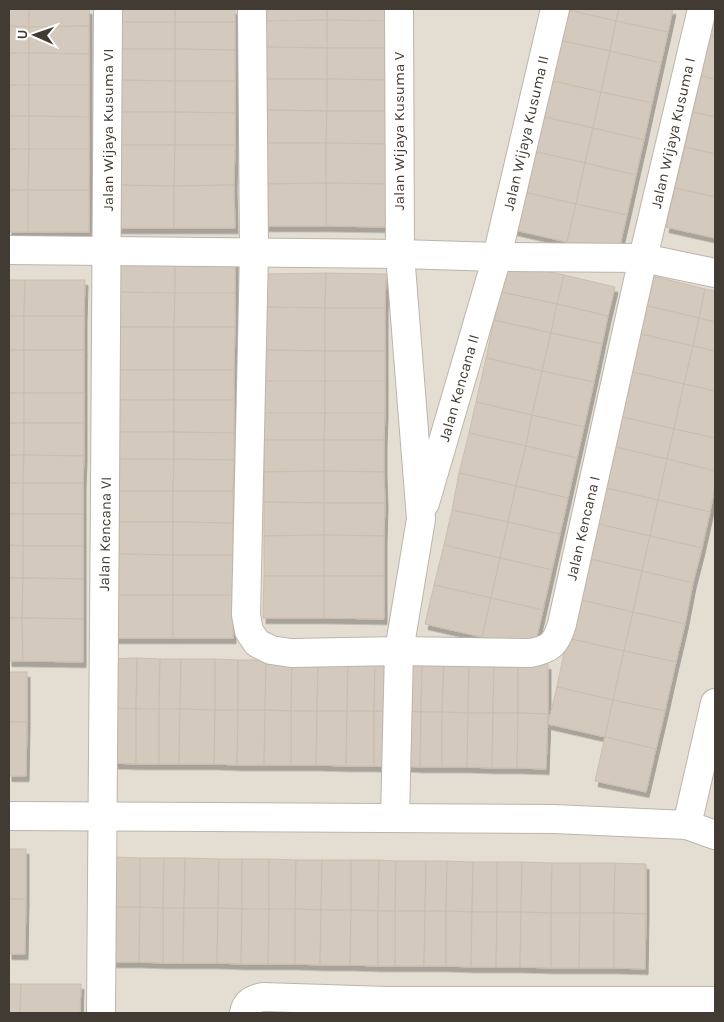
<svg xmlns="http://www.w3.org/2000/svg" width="724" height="1022" font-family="Karla,sans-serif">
	<defs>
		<filter id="shadow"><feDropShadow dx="3" dy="5.5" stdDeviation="0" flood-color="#0004"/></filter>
	</defs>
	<rect width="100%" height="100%" fill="#f0ece4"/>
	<rect fill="#e4ddd2" x="9" y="9" width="706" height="1004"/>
	<g fill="#d4c9bd" stroke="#cbbeae" filter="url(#shadow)">
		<polygon points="9,9 29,9 29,27 9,26"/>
		<polygon points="29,9 89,9 89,26 29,27"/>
		<rect x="115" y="9" width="60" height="13"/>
		<rect x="175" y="9" width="60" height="13"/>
		<polygon points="267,9 327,9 327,20 266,21"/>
		<polygon points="327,9 387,9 387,21 327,20"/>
		<polygon points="564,9 619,9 616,21"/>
		<polygon points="564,9 616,21 610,51 553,39"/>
		<polygon points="619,9 673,9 668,32 616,21"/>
		<polygon points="715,11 715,37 710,35"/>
		<polygon points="327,20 327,48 267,47 266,21"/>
		<polygon points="327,20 387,21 387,48 327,48"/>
		<polygon points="616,21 668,32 661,63 610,51"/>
		<polygon points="115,22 175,22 175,49 114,49"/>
		<polygon points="175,22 235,22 235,50 175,49"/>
		<polygon points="9,26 29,27 29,53 9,53"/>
		<polygon points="89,26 89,54 29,53 29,27"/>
		<polygon points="710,35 715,37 715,79 701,76"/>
		<polygon points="553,39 610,51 601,92 544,79"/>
		<polygon points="267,47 327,48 327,79 266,79"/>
		<polygon points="327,48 387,48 387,80 327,79"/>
		<polygon points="114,49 175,49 175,81 114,80"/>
		<polygon points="175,49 235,50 235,81 175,81"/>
		<polygon points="610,51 661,63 652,103 601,92"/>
		<rect x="9" y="53" width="20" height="32"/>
		<polygon points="29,53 89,54 89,85 29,85"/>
		<polygon points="701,76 715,79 715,117 693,112"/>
		<polygon points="266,79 327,79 327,111 266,110"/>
		<polygon points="327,79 387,80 387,111 327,111"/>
		<polygon points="544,79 601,92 593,128 536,115"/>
		<polygon points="114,80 175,81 175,112 114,112"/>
		<polygon points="175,81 235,81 235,113 175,112"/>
		<rect x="9" y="85" width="20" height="31"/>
		<polygon points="29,85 89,85 89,117 29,116"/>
		<polygon points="601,92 652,103 644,140 593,128"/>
		<polygon points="266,110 327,111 326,143 266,143"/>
		<polygon points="327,111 387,111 386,144 326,143"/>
		<rect x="114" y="112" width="61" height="33"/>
		<polygon points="175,112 235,113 235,145 175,145"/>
		<polygon points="693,112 715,117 715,154 685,147"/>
		<polygon points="536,115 593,128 585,163 528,150"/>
		<rect x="9" y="116" width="20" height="33"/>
		<polygon points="29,116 89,117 89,149 29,149"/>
		<polygon points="593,128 644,140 636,175 585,163"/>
		<polygon points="266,143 326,143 326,183 266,184"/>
		<polygon points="326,143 386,144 387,184 326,183"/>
		<polygon points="114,145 175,145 174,186 114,185"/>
		<polygon points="175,145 235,145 234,185 174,186"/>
		<polygon points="685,147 715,154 715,197 675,188"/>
		<polygon points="9,149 29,149 28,190 9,190"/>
		<polygon points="29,149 89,149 89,190 28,190"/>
		<polygon points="528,150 585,163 576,204 519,191"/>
		<polygon points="585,163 636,175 627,215 576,204"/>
		<polygon points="326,183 387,184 386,227 326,226"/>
		<polygon points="326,183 326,226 266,226 266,184"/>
		<polygon points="114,185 174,186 174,228 114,228"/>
		<polygon points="234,185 235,228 174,228 174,186"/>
		<polygon points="675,188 715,197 715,238 666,227"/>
		<rect x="9" y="190" width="19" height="42"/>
		<rect x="28" y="190" width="61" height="42"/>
		<polygon points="519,191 576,204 567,242 510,229"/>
		<polygon points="576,204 627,215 618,254 567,242"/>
		<polygon points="114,257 175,257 175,293 114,292"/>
		<rect x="175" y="257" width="60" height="36"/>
		<polygon points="507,263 564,275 557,304 501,292"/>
		<polygon points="326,273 325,308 265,307 265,274"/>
		<polygon points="326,273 386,274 385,308 325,308"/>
		<polygon points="564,275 615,287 608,316 557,304"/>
		<polygon points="649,275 705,289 699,318 643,305"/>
		<polygon points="9,280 25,280 24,316 9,316"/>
		<polygon points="25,280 85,280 84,316 24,316"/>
		<polygon points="705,289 715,291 715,322 699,318"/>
		<polygon points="114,292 175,293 174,327 114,327"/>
		<polygon points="501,292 557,304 551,333 494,320"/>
		<polygon points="175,293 235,293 235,327 174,327"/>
		<polygon points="557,304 608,316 602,344 551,333"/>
		<polygon points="643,305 699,318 693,346 636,333"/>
		<polygon points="265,307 325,308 325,351 265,350"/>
		<rect x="325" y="308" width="60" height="43"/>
		<rect x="9" y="316" width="15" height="34"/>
		<rect x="24" y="316" width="60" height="34"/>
		<polygon points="699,318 715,322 715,351 693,346"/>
		<polygon points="494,320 551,333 542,371 486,358"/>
		<polygon points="114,327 174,327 174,370 113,370"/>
		<polygon points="174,327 235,327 234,370 174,370"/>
		<polygon points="551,333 602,344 594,382 542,371"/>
		<polygon points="636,333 693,346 684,384 628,371"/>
		<polygon points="693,346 715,351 715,391 684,384"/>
		<rect x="9" y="350" width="15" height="43"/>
		<rect x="24" y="350" width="60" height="43"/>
		<polygon points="265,350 325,351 325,381 265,381"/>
		<rect x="325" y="351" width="60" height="30"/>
		<polygon points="486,358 542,371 532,415 476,402"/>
		<polygon points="113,370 174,370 174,400 114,400"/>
		<rect x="174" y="370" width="60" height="30"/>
		<polygon points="542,371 594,382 584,427 532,415"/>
		<polygon points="628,371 684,384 674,429 618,416"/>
		<polygon points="265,381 325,381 325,413 264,413"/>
		<rect x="325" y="381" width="60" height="32"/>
		<polygon points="684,384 715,391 715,438 674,429"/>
		<rect x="9" y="393" width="15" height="30"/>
		<rect x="24" y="393" width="60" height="30"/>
		<rect x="114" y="400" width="60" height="32"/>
		<polygon points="174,400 234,400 234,433 174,432"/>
		<polygon points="476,402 532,415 526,446 469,433"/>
		<polygon points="264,413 325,413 324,440 264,440"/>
		<polygon points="325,413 385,413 384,440 324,440"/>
		<polygon points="532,415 584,427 577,458 526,446"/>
		<polygon points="618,416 674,429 667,459 611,446"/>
		<rect x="9" y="423" width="15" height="32"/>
		<polygon points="24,423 84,423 84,456 24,455"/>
		<polygon points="674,429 715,438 715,471 667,459"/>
		<polygon points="114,432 174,432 174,459 113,459"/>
		<polygon points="174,432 234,433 234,460 174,459"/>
		<polygon points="469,433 526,446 516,486 459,473"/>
		<polygon points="264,440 324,440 324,471 264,472"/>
		<polygon points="324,440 384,440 384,472 324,471"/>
		<polygon points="526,446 577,458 568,498 516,486"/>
		<polygon points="611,446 667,459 658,500 602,487"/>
		<polygon points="9,455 24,455 23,483 9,483"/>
		<polygon points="24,455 84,456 83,483 23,483"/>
		<polygon points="113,459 174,459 173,491 113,491"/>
		<polygon points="174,459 234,460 233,491 173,491"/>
		<polygon points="667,459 715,471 715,486 710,512 658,500"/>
		<polygon points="324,471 324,503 264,502 264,472"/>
		<polygon points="324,471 384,472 385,503 324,503"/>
		<polygon points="459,473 516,486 508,522 452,510"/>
		<rect x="9" y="483" width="14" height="31"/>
		<rect x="23" y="483" width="60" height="31"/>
		<polygon points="516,486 568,498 560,534 508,522"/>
		<polygon points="602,487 658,500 650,536 594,523"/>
		<rect x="113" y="491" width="60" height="31"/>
		<polygon points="173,491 233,491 233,523 173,522"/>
		<polygon points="658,500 710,512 702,548 650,536"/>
		<polygon points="264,502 324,503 324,535 264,536"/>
		<polygon points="324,503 385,503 384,536 324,535"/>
		<polygon points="452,510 508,522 500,558 444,545"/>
		<polygon points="9,514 23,514 23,546 9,545"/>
		<rect x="23" y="514" width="60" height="32"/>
		<polygon points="113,522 173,522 173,555 113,554"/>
		<polygon points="173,522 233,523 233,555 173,555"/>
		<polygon points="508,522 560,534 552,570 500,558"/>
		<polygon points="594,523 650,536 642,571 586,558"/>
		<polygon points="324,535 384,536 384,576 324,576"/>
		<polygon points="324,535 324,576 264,576 264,536"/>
		<polygon points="650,536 702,548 693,583 642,571"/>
		<polygon points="9,545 23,546 23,578 9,578"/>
		<polygon points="444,545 500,558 491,598 434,585"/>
		<polygon points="23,546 83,546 83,579 23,578"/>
		<polygon points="113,554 173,555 173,595 112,595"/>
		<rect x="173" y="555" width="60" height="40"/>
		<polygon points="500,558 552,570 543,610 491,598"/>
		<polygon points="586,558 642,571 633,612 576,599"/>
		<polygon points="642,571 693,583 685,624 633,612"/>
		<polygon points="264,576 324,576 324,618 263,618"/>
		<polygon points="324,576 384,576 384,619 324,618"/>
		<polygon points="9,578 23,578 22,618 9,618"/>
		<polygon points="23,578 83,579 83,619 22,618"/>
		<polygon points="434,585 491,598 482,637 425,624"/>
		<rect x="112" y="595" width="61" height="43"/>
		<rect x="173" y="595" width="60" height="43"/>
		<polygon points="491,598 543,610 534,649 482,637"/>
		<polygon points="576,599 633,612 624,651 567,638"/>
		<polygon points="633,612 685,624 676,662 624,651"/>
		<polygon points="9,618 22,618 23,661 9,661"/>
		<polygon points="22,618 83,619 83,662 23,661"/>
		<polygon points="567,638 624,651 613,700 557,687"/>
		<polygon points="624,651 676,662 665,711 613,700"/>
		<polygon points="137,658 136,709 110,708 111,659"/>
		<polygon points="137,658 160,659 159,709 136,709"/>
		<polygon points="160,659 181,659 180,709 159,709"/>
		<polygon points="181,659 215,659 215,710 180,709"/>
		<polygon points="215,659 238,660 238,710 215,710"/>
		<polygon points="238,660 266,660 265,710 238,710"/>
		<polygon points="266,660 292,660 291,711 265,710"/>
		<polygon points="292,660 318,661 317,711 291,711"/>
		<polygon points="318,661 348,661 347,711 317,711"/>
		<polygon points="348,661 375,661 374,711 347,711"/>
		<polygon points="375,661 392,662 392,712 374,711"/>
		<polygon points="404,662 422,662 421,712 402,711"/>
		<polygon points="422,662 444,662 442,712 421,712"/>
		<polygon points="444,662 469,663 468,713 442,712"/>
		<polygon points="469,663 494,663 493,713 468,713"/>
		<polygon points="494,663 518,664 518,713 493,713"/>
		<polygon points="518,664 548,664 548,714 518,713"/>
		<rect x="9" y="672" width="18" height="50"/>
		<polygon points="557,687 613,700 605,737 548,724"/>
		<polygon points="613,700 665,711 656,749 605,737"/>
		<polygon points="110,708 136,709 136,764 109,763"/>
		<rect x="136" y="709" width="23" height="55"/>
		<polygon points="159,709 180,709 179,764 159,764"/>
		<polygon points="180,709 215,710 214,764 179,764"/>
		<polygon points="215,710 238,710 237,765 214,764"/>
		<polygon points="238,710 265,710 264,765 237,765"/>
		<polygon points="265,710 291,711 291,765 264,765"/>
		<polygon points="291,711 317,711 316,765 291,765"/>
		<polygon points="317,711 347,711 346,766 316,765"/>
		<polygon points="347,711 374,711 374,766 346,766"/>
		<polygon points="374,711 392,712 391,767 374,766"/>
		<polygon points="402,711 421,712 420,767 402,766"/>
		<polygon points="421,712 442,712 442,767 420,767"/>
		<polygon points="442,712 468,713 467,767 442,767"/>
		<polygon points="468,713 493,713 492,768 467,767"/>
		<polygon points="493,713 518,713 517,768 492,768"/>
		<polygon points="518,713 548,714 546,769 517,768"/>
		<polygon points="9,722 27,722 26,776 9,776"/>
		<polygon points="605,737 656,749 646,792 595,781"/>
		<rect x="9" y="849" width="17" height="50"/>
		<polygon points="115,857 140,858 140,907 114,907"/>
		<polygon points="140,858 164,858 163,908 140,907"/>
		<polygon points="164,858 185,858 184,908 163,908"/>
		<polygon points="185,858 219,859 218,908 184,908"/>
		<polygon points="219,859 242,859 242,909 218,908"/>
		<rect x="242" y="859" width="27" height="50"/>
		<polygon points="269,859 296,860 295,909 269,909"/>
		<polygon points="296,860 322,860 321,910 295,909"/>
		<polygon points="322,860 351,860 351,910 321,910"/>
		<polygon points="351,860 379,860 378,911 351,910"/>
		<polygon points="379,860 396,861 395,911 378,911"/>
		<polygon points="396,861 426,861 425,911 395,911"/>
		<polygon points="426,861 447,861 446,911 425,911"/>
		<polygon points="447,861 473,862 472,912 446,911"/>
		<polygon points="473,862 497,862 497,912 472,912"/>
		<polygon points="497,862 522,862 521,912 497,912"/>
		<polygon points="522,862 552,863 551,913 521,912"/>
		<polygon points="552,863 580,863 580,913 551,913"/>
		<polygon points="580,863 615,863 614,913 580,913"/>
		<polygon points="615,863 646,864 646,914 614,913"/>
		<polygon points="9,899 26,899 25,954 9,954"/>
		<polygon points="114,907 140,907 139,962 113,962"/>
		<polygon points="140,907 163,908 163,963 139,962"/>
		<polygon points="163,908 184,908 183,963 163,963"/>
		<polygon points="184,908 218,908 217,963 183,963"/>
		<polygon points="218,908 242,909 241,964 217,963"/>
		<polygon points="242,909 269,909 268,964 241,964"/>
		<polygon points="269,909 295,909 295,964 268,964"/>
		<polygon points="295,909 321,910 320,965 295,964"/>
		<polygon points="321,910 351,910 350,965 320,965"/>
		<polygon points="351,910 378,911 378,966 350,965"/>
		<rect x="378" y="911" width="17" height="55"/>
		<polygon points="395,911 425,911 424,966 395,966"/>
		<polygon points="425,911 446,911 446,966 424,966"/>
		<polygon points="446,911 472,912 471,967 446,966"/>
		<polygon points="472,912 497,912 496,967 471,967"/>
		<polygon points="497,912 521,912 520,967 496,967"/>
		<polygon points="521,912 551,913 551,968 520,967"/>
		<polygon points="551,913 580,913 579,968 551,968"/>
		<polygon points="580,913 614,913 614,968 579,968"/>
		<polygon points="614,913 646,914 645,969 614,968"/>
		<polygon points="9,984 21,984 20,1013 9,1013"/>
		<polygon points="21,984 81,984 80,1013 20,1013"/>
		<rect x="254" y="1003" width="60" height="10"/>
	</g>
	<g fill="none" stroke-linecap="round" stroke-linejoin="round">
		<defs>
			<g id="street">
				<path d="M 252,9 L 254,252 L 246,615 L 249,631 L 257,643 L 271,650 L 291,653 L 399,651 L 530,653 C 551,649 556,644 562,624 L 643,258 L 702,9"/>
				<polyline points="9,250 400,254 497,257 643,258 715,273"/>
				<polyline points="425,503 497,257 555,9"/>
				<polyline points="9,816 554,819 687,825 715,835"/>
				<polyline points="395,818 399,651 421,519 400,254 399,9"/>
				<polyline points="687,825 715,703"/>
				<path d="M 101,1013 C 102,678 108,344 108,9"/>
				<path d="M 244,1013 C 246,1002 253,999 263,997 L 387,1001 L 715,1001"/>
			</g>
		</defs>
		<use href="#street" stroke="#bdb5aa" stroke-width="30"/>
		<use href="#street" stroke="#fff" stroke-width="28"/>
	</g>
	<g text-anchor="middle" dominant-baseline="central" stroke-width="4" stroke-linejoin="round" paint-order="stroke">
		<g font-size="15" fill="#413b34" stroke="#fff">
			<text transform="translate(108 130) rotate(-90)">Jalan Wijaya Kusuma VI</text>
			<text transform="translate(399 131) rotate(-90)">Jalan Wijaya Kusuma V</text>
			<text transform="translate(526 133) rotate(-77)">Jalan Wijaya Kusuma II</text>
			<text transform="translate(673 133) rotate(-77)">Jalan Wijaya Kusuma I</text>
			<text transform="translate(459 388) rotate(-74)">Jalan Kencana II</text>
			<text transform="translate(583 528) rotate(-77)">Jalan Kencana I</text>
			<text transform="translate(105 534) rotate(-89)">Jalan Kencana VI</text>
		</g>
	</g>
	<rect width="724" height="1022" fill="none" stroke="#413b34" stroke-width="20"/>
	<g transform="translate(35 35) rotate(272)" stroke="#ffffff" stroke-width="4" paint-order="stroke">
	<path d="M0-4L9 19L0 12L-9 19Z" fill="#413b34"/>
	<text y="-8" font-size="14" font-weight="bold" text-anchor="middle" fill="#413b34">U</text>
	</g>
</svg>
